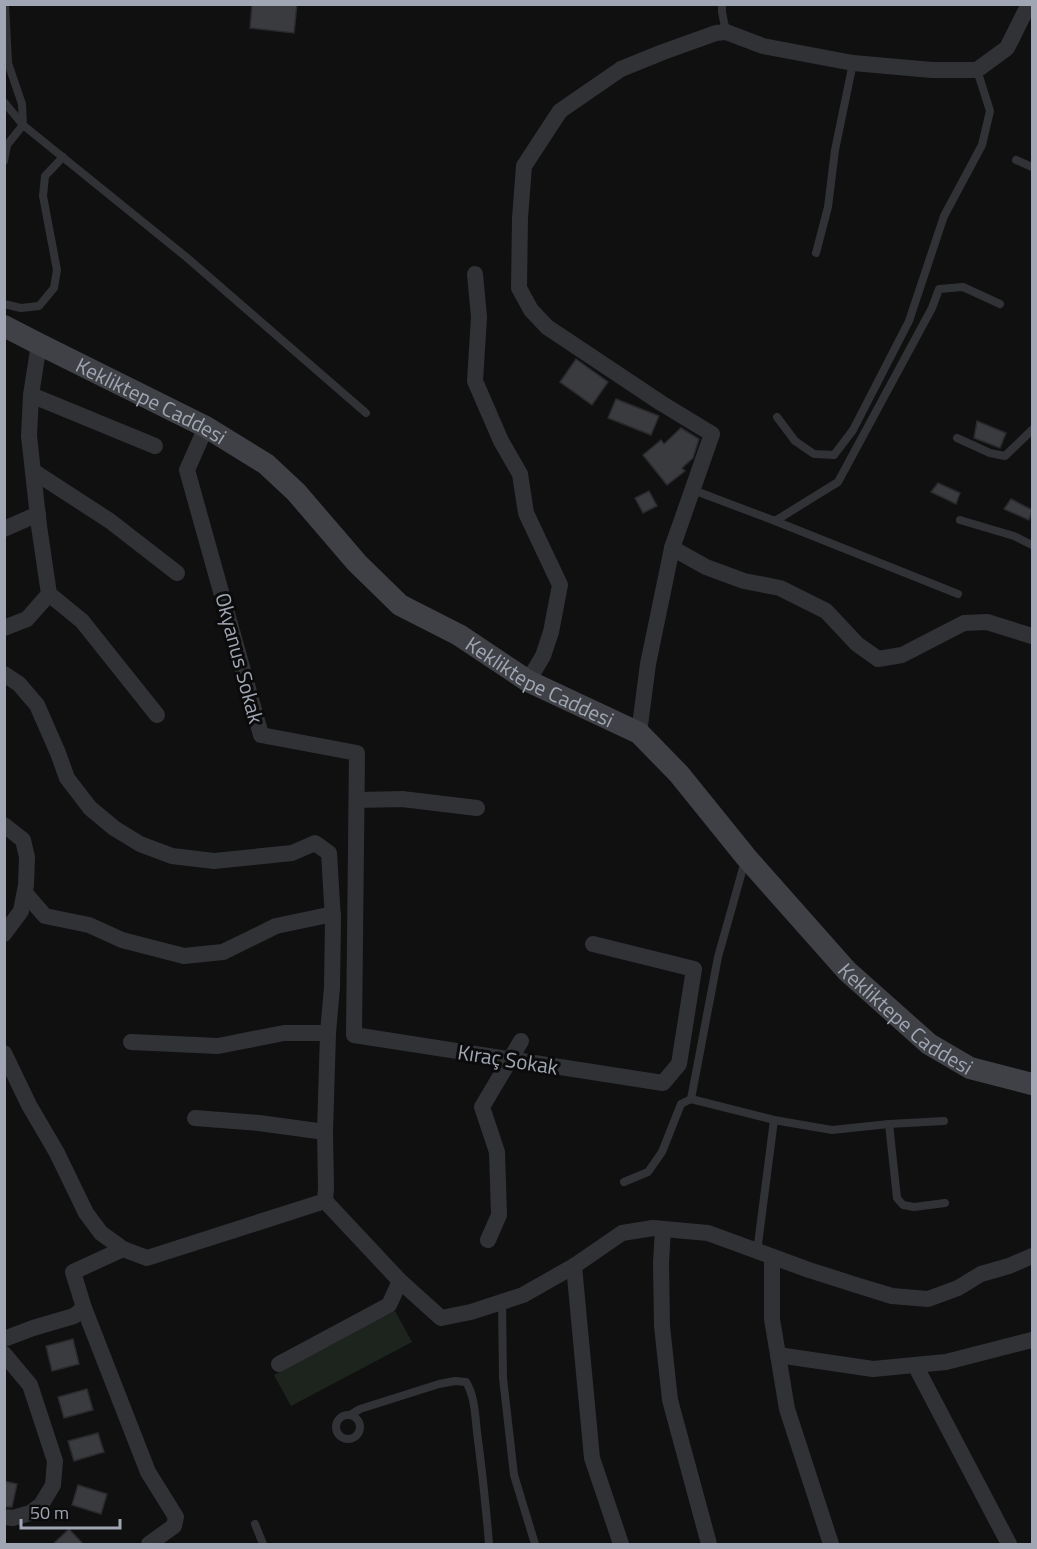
<svg xmlns="http://www.w3.org/2000/svg" width="1037" height="1549" font-family="'Titillium Web',sans-serif">
	<rect width="100%" height="100%" fill="#101011"/>
	<polygon fill="#1c241d" points="395,1311 412,1342 291,1406 274,1375"/>
	<g fill="#3a3b3f" stroke="#2a2a2d" stroke-width="1.5">
		<polygon points="252,4 297,4 294,33 250,28"/>
		<polygon points="576,359 608,382 592,405 560,382"/>
		<polygon points="616,399 659,416 651,435 608,418"/>
		<polygon points="977,421 1006,433 1000,448 974,438"/>
		<polygon points="681,428 699,439 693,458 682,468 685,471 667,485 643,455 661,440 664,444"/>
		<polygon points="938,483 960,493 956,504 931,492"/>
		<polygon points="649,491 657,506 643,513 635,498"/>
		<polygon points="1011,499 1032,510 1029,520 1004,509"/>
		<polygon points="73,1339 79,1364 52,1371 46,1346"/>
		<polygon points="87,1389 93,1410 64,1418 58,1397"/>
		<polygon points="98,1433 104,1452 74,1461 68,1441"/>
		<polygon points="4,1481 17,1484 12,1507 4,1507"/>
		<polygon points="78,1485 107,1494 101,1514 72,1505"/>
		<polygon points="69,1529 84,1545 52,1545"/>
	</g>
	<g fill="none" stroke-linecap="round" stroke-linejoin="round">
		<g stroke="#313236" stroke-width="8">
			<polyline points="722,4 722,12 726,32"/>
			<polyline points="4,102 23,125 185,256 366,413"/>
			<polyline points="1016,160 1032,167"/>
			<polyline points="4,161 7,145 23,125 22,104 8,63 5,4"/>
			<polyline points="816,253 828,207 835,150 853,63"/>
			<polyline points="4,304 21,308 39,306 54,288 57,270 43,196 45,176 63,157"/>
			<polyline points="777,417 795,441 814,454 834,455 853,430 909,321 944,216 982,145 990,111 977,70"/>
			<polyline points="957,438 990,453 1005,456 1032,430"/>
			<polyline points="693,490 775,521 838,482 932,308 939,289 963,287 1000,304"/>
			<polyline points="960,520 1014,536 1032,545"/>
			<polyline points="775,521 958,594"/>
			<polyline points="745,861 718,957 691,1099 774,1120 832,1130 889,1124 944,1121"/>
			<polyline points="889,1124 897,1198 903,1205 914,1207 945,1203"/>
			<polyline points="624,1182 648,1172 662,1152 681,1104 691,1099"/>
			<polyline points="757,1252 774,1120"/>
			<polyline points="502,1302 503,1378 514,1475 535,1544"/>
			<path d="M 350,1415 L 360,1409 L 439,1384 L 455,1381 L 466,1382 C 475,1396 475,1416 477,1432 C 482,1469 486,1507 489,1544"/>
			<circle cx="348" cy="1427" r="12"/>
			<polyline points="255,1524 263,1544"/>
		</g>
		<g stroke="#313236" stroke-width="16">
			<polyline points="475,274 479,317 475,381 501,441 520,474 526,513 560,585 551,632 543,656 528,681"/>
			<polyline points="39,344 31,395 29,436 39,526 49,594 82,621 157,715"/>
			<polyline points="31,395 155,446"/>
			<polyline points="206,427 187,470 261,735 357,753 354,1035 663,1083 679,1064 694,969 593,944"/>
			<polyline points="33,471 110,521 177,573"/>
			<polyline points="4,529 38,514"/>
			<polyline points="672,548 706,567 744,581 780,588 826,611 857,644 878,659 902,655 964,623 987,622 1032,636"/>
			<polyline points="4,628 27,619 49,594"/>
			<polyline points="4,674 19,684 37,705 58,753 67,778 90,808 114,828 140,844 172,856 214,861 292,853 315,843 329,853 333,920 332,987 328,1033 325,1132 326,1188 325,1201"/>
			<polyline points="639,733 648,664 672,548 712,434 661,403 547,327 531,310 519,288 520,218 524,166 560,111 621,69 663,52 716,33 726,32 763,46 853,63 932,70 977,70 1007,48 1029,4"/>
			<polyline points="357,800 402,799 477,808"/>
			<polyline points="4,825 23,840 27,857 26,885 21,911 4,934"/>
			<polyline points="25,893 45,916 89,925 122,940 184,956 223,952 276,926 333,914"/>
			<polyline points="131,1042 218,1046 284,1033 328,1033"/>
			<polyline points="4,1053 29,1105 57,1153 86,1213 101,1233 123,1249 147,1258 325,1201"/>
			<polyline points="195,1118 259,1123 325,1132"/>
			<polyline points="663,1229 661,1263 662,1326 670,1400 709,1544"/>
			<polyline points="488,1240 499,1215 497,1152 482,1107 521,1041"/>
			<polyline points="123,1249 73,1272 84,1308 148,1472 176,1517 174,1526 149,1544"/>
			<polyline points="772,1257 772,1319 787,1409 831,1544"/>
			<polyline points="574,1266 592,1458 621,1544"/>
			<polyline points="400,1281 441,1318 471,1312 523,1295 574,1266 622,1233 653,1228 708,1233 809,1270 856,1285 892,1296 928,1299 958,1288 981,1274 1009,1266 1032,1256"/>
			<polyline points="4,1339 33,1328 74,1316 84,1308"/>
			<polyline points="4,1354 30,1385 55,1461 53,1485 41,1505 30,1513 13,1518 4,1517"/>
			<polyline points="778,1355 873,1369 946,1362 1032,1340"/>
			<polyline points="279,1364 389,1305 400,1281 325,1201"/>
			<polyline points="915,1365 1009,1544"/>
		</g>
		<path stroke="#3f4147" stroke-width="22" id="s1" d="M 4,326 L 39,344 L 206,427 L 266,464 L 296,492 L 357,563 L 400,605 L 459,635 L 528,681 L 639,733 L 679,774 L 746,857 L 847,971 L 929,1044 L 970,1068 L 1032,1084"/>
	</g>
	<g text-anchor="middle" dominant-baseline="central" stroke-width="6" stroke-linejoin="round" paint-order="stroke">
		<g font-size="21" fill="#a0a6b3" stroke="#0b0b0c">
			<text stroke="none"><textPath href="#s1" startOffset="165">Kekliktepe Caddesi</textPath></text>
			<text transform="translate(240 658) rotate(75)">Okyanus Sokak</text>
			<text stroke="none"><textPath href="#s1" startOffset="651">Kekliktepe Caddesi</textPath></text>
			<text stroke="none"><textPath href="#s1" startOffset="1155">Kekliktepe Caddesi</textPath></text>
			<text transform="translate(508 1059) rotate(9)">Kıraç Sokak</text>
		</g>
	</g>
	<rect width="1037" height="1549" fill="none" stroke="#a0a6b3" stroke-width="12"/>
	<path d="M21 1519v9h99v-9" fill="none" stroke="#a0a6b3" stroke-width="3"/>
	<text x="30" y="1519" font-size="18" fill="#a0a6b3" stroke="#0b0b0c" stroke-width="4.5" paint-order="stroke">50 m</text>
</svg>
